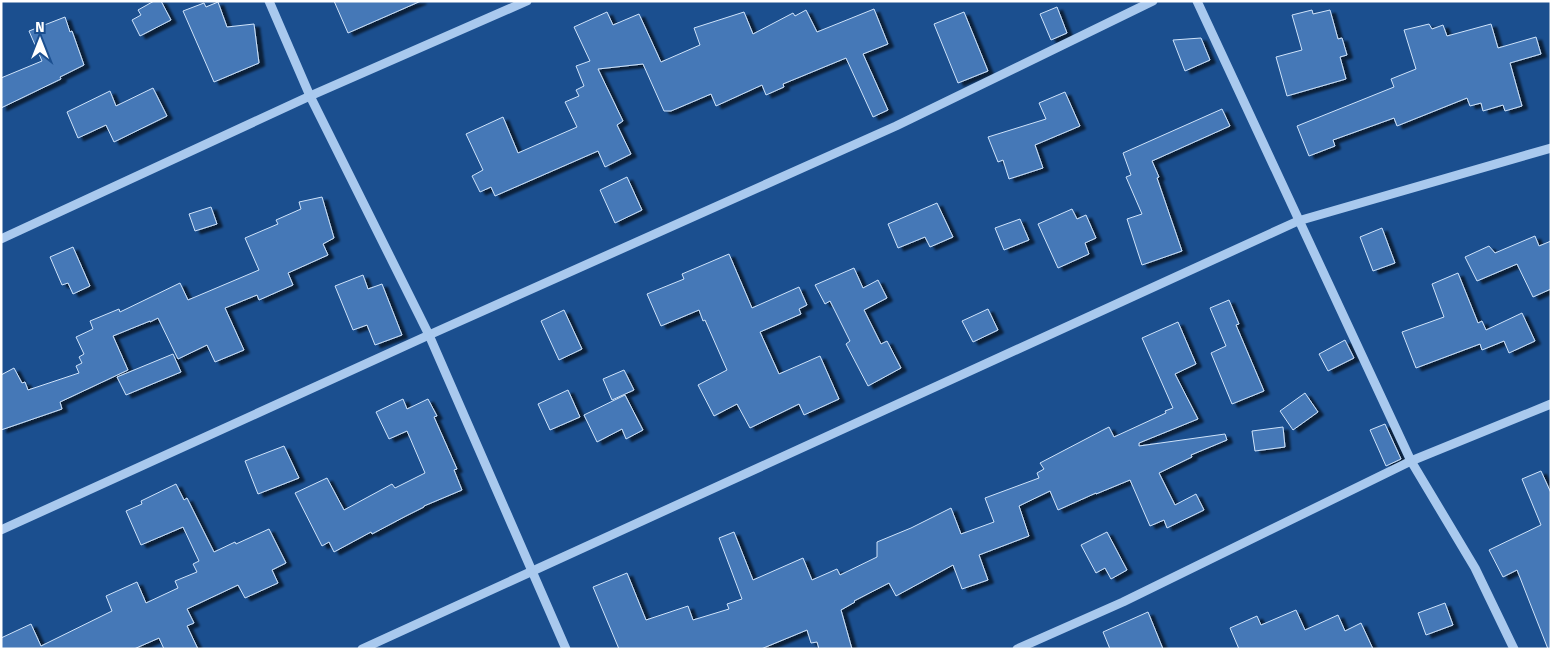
<svg xmlns="http://www.w3.org/2000/svg" width="1552" height="650" font-family="'Fira Sans',sans-serif">
	<defs>
		<filter id="shadow"><feDropShadow dx="5.5" dy="3" stdDeviation="1" flood-color="#0009"/></filter>
	</defs>
	<rect width="100%" height="100%" fill="#1b4f8f"/>
	<g fill="#4478b7" stroke="#cfe3fa" filter="url(#shadow)">
		<polygon points="154,1 161,1 171,20 140,36 132,20 141,15 138,10"/>
		<polygon points="334,1 421,1 348,33"/>
		<polygon points="218,2 227,27 254,24 259,63 214,82 183,11 204,3 206,7"/>
		<polygon points="1057,7 1067,33 1051,40 1040,14"/>
		<polygon points="874,9 888,44 863,54 888,110 873,117 846,58 783,84 784,87 766,95 762,85 716,106 711,94 671,111 664,111 643,64 598,69 623,121 617,125 631,154 605,167 598,151 495,196 491,187 480,192 472,176 483,170 466,134 503,117 518,153 577,127 565,102 579,96 576,90 584,86 576,66 590,61 574,27 607,12 613,25 639,14 661,62 700,45 694,28 744,12 753,34 793,13 795,16 806,10 817,32"/>
		<polygon points="1312,10 1313,14 1330,10 1338,39 1342,38 1347,55 1340,57 1346,79 1287,96 1276,57 1302,50 1292,15"/>
		<polygon points="964,12 988,71 958,83 934,24"/>
		<polygon points="65,17 70,32 72,31 84,65 60,77 61,79 1,108 1,78 42,61 29,31"/>
		<polygon points="1429,24 1432,29 1443,25 1447,36 1491,24 1498,48 1536,37 1541,54 1510,63 1522,106 1505,111 1503,105 1483,111 1481,103 1470,106 1467,98 1397,126 1394,118 1333,140 1335,146 1309,156 1297,126 1394,87 1391,79 1416,69 1404,30"/>
		<polygon points="1201,38 1210,60 1185,71 1173,40"/>
		<polygon points="153,88 167,116 114,142 106,125 78,138 67,112 110,91 116,106"/>
		<polygon points="1065,92 1080,126 1035,145 1043,168 1009,179 1003,160 998,162 988,137 1046,119 1039,103"/>
		<polygon points="1222,109 1230,126 1152,161 1159,177 1157,178 1182,251 1142,265 1127,219 1142,214 1126,177 1131,175 1123,153"/>
		<polygon points="627,177 642,210 615,223 600,190"/>
		<polygon points="322,197 334,238 323,244 328,255 288,273 293,285 259,300 257,295 225,308 244,350 215,362 207,345 178,359 158,318 150,322 150,321 113,336 128,370 60,402 62,409 1,430 1,375 14,368 22,383 25,382 28,390 79,373 76,366 82,363 79,357 84,354 76,337 93,329 90,321 119,309 120,312 180,283 188,300 259,270 245,238 278,224 276,220 301,209 299,202"/>
		<polygon points="937,203 953,237 930,247 925,237 898,248 888,224"/>
		<polygon points="211,207 217,224 195,231 189,214"/>
		<polygon points="1072,209 1077,219 1086,215 1096,238 1085,243 1089,254 1058,268 1038,224"/>
		<polygon points="1020,219 1029,240 1004,250 995,228"/>
		<polygon points="1382,228 1395,263 1373,271 1360,237"/>
		<polygon points="1535,236 1539,246 1551,241 1551,289 1533,297 1517,264 1477,281 1465,257 1489,246 1495,253"/>
		<polygon points="73,247 90,286 73,294 68,283 62,285 50,257"/>
		<polygon points="729,254 752,308 799,287 807,305 799,309 801,314 760,332 779,374 820,356 839,399 804,415 799,404 750,428 737,404 714,416 698,385 727,370 705,320 703,321 699,310 661,326 647,294 684,279 682,274"/>
		<polygon points="854,268 863,288 878,280 887,298 864,310 881,344 887,341 901,368 868,386 846,344 850,341 830,301 825,304 815,285"/>
		<polygon points="1458,273 1478,323 1482,321 1486,330 1522,313 1535,341 1509,353 1504,341 1482,350 1480,344 1416,368 1402,332 1444,317 1432,284"/>
		<polygon points="363,275 368,289 382,284 402,335 375,345 367,325 353,330 335,286"/>
		<polygon points="1229,300 1239,324 1236,325 1264,391 1232,404 1211,353 1226,346 1210,308"/>
		<polygon points="988,309 998,330 973,342 962,321"/>
		<polygon points="564,310 582,349 559,360 541,321"/>
		<polygon points="1178,322 1196,364 1175,374 1198,419 1139,443 1139,446 1225,434 1227,440 1191,455 1192,457 1159,473 1175,505 1196,494 1204,510 1167,528 1164,520 1150,526 1130,480 1096,494 1096,493 1058,510 1050,491 1019,506 1029,536 979,555 988,580 962,589 953,565 896,596 889,583 854,601 855,602 841,610 852,649 819,649 817,642 811,643 807,630 761,649 619,649 593,587 627,573 646,620 688,606 693,620 729,609 727,604 742,599 719,538 734,532 753,580 803,558 812,580 837,569 840,575 877,557 877,542 911,528 951,508 961,534 994,522 985,498 1039,478 1037,473 1044,469 1040,463 1105,429 1109,427 1114,437 1166,413 1165,411 1173,408 1142,338"/>
		<polygon points="1345,340 1354,358 1328,371 1319,354"/>
		<polygon points="173,354 181,372 126,395 117,377"/>
		<polygon points="624,370 634,390 612,400 603,379"/>
		<polygon points="568,390 580,417 550,430 538,404"/>
		<polygon points="1305,393 1318,412 1293,430 1280,411"/>
		<polygon points="625,395 643,430 626,439 622,429 597,442 584,415"/>
		<polygon points="403,399 407,409 428,399 437,416 434,417 457,469 454,470 462,490 424,506 424,507 406,516 372,534 371,532 334,552 329,542 322,546 295,493 327,478 344,510 392,484 395,488 425,473 407,431 389,439 376,412"/>
		<polygon points="1385,424 1401,459 1386,466 1370,430"/>
		<polygon points="1283,427 1285,447 1255,451 1252,431"/>
		<polygon points="284,446 299,478 258,494 245,461"/>
		<polygon points="1541,471 1551,493 1551,649 1548,649 1517,570 1503,577 1489,550 1541,525 1522,479"/>
		<polygon points="176,484 184,500 187,498 214,552 235,542 236,544 269,529 286,563 272,570 278,583 245,598 238,585 187,609 194,623 187,626 198,649 164,649 159,638 134,649 1,649 1,638 31,624 41,646 112,611 106,596 137,582 146,603 178,588 175,581 197,572 193,564 199,561 183,527 141,545 126,511 142,504 141,501"/>
		<polygon points="1107,532 1127,570 1111,579 1105,568 1096,573 1081,545"/>
		<polygon points="1445,603 1453,625 1426,635 1418,613"/>
		<polygon points="1296,610 1305,630 1338,615 1345,631 1361,623 1373,649 1239,649 1230,628 1257,616 1261,625"/>
		<polygon points="1148,612 1163,649 1110,649 1103,632"/>
	</g>
	<g fill="none" stroke-linecap="round" stroke-linejoin="round">
		<g stroke="#a9c9ee" stroke-width="9">
			<polyline points="269,1 310,96 429,335 566,649"/>
			<polyline points="1197,1 1411,461 1475,568 1514,649"/>
			<polyline points="1,239 310,96 527,1"/>
			<polyline points="1,530 429,335 896,126 1153,1"/>
			<polyline points="362,649 1298,221 1551,148"/>
			<polyline points="1017,649 1123,602 1411,461 1551,404"/>
		</g>
	</g>
	<rect width="1552" height="650" fill="none" stroke="#ffffff" stroke-width="5"/>
	<g transform="translate(40 40)" stroke="#1b4f8f" stroke-width="4" paint-order="stroke">
	<path d="M0-4L9 19L0 12L-9 19Z" fill="#ffffff"/>
	<text y="-8" font-size="14" font-weight="bold" text-anchor="middle" fill="#ffffff">N</text>
	</g>
</svg>
